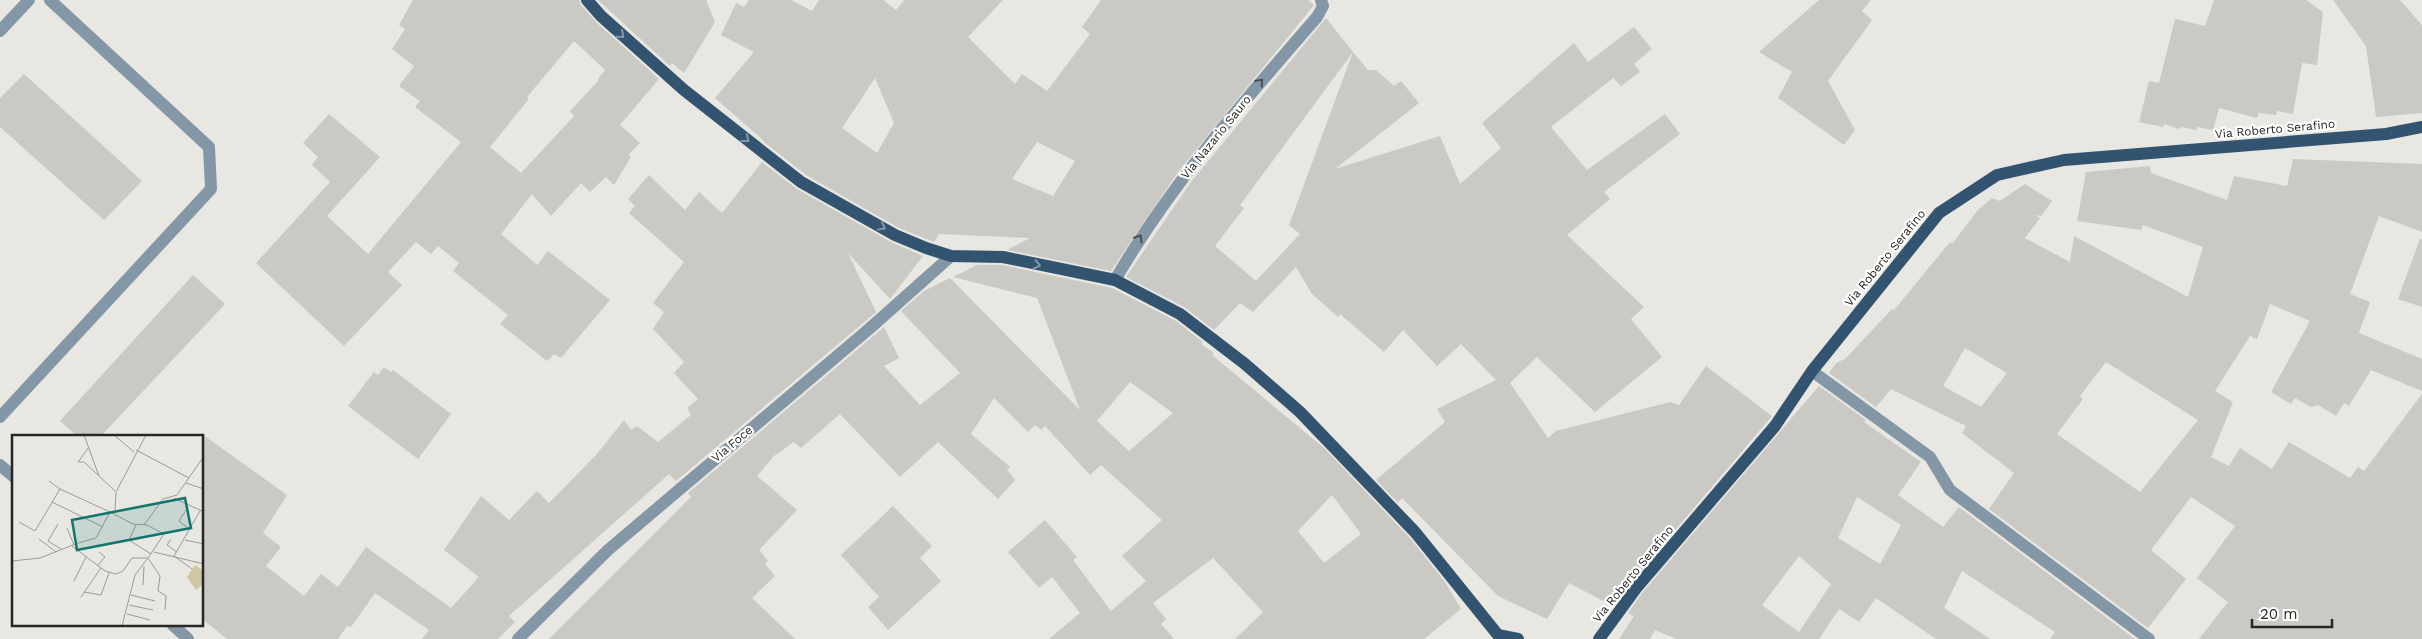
<svg xmlns="http://www.w3.org/2000/svg" width="2422" height="639" font-family="'Work Sans',sans-serif">
	<rect width="100%" height="100%" fill="#e8e7e2"/>
	<g fill="#cac9c4" fill-rule="evenodd">
		<path d="M 413,0 L 579,0 L 581,5 L 596,22 L 659,79 L 620,125 L 640,143 L 628,155 L 631,157 L 614,185 L 606,177 L 590,192 L 581,183 L 551,216 L 532,194 L 501,234 L 537,265 L 548,251 L 610,300 L 561,358 L 554,354 L 547,361 L 500,324 L 508,315 L 453,271 L 459,263 L 438,246 L 431,254 L 416,242 L 388,272 L 402,285 L 344,346 L 256,263 L 330,182 L 312,165 L 318,157 L 303,143 L 329,114 L 380,157 L 327,216 L 368,254 L 461,142 L 415,107 L 420,101 L 399,86 L 414,66 L 392,49 L 405,29 L 399,25 ZM 574,41 L 605,70 L 598,79 L 599,80 L 570,111 L 574,116 L 521,173 L 490,147 L 529,99 L 527,97 Z"/>
		<polygon points="598,0 706,0 715,22 684,73 672,63 670,66"/>
		<path d="M 749,0 L 791,0 L 812,11 L 819,0 L 883,0 L 896,10 L 904,0 L 1003,0 L 968,37 L 1015,84 L 1022,74 L 1047,91 L 1090,34 L 1082,27 L 1101,0 L 1308,0 L 1314,5 L 1178,172 L 1111,271 L 1007,250 L 1030,238 L 939,234 L 934,242 L 899,228 L 806,175 L 764,142 L 763,140 L 715,98 L 754,52 L 721,35 L 736,3 L 744,7 ZM 875,78 L 894,123 L 877,153 L 842,128 ZM 1037,142 L 1075,161 L 1053,196 L 1012,179 Z"/>
		<polygon points="1819,0 1871,0 1862,11 1872,20 1828,81 1855,130 1844,145 1778,98 1792,72 1759,52"/>
		<polygon points="2214,0 2306,0 2323,12 2317,65 2302,63 2293,114 2277,111 2276,115 2259,113 2257,118 2219,108 2213,130 2197,127 2196,130 2181,127 2179,129 2164,124 2163,127 2139,122 2149,81 2159,83 2175,19 2205,26"/>
		<polygon points="2333,0 2400,0 2422,25 2422,113 2376,117 2366,46"/>
		<polygon points="1326,18 1353,52 1240,205 1244,208 1215,246 1256,281 1300,234 1289,225 1353,52 1368,70 1376,70 1394,86 1401,81 1419,103 1335,169 1440,136 1460,184 1501,148 1482,123 1574,43 1588,62 1634,27 1652,49 1634,64 1640,72 1621,86 1613,78 1551,127 1587,170 1665,114 1680,134 1604,192 1610,199 1567,235 1644,307 1631,319 1662,357 1595,412 1537,357 1510,383 1548,438 1556,431 1670,402 1679,405 1706,366 1772,416 1631,582 1613,606 1569,583 1547,619 1498,596 1402,498 1398,502 1399,504 1376,480 1445,422 1437,409 1496,380 1461,344 1437,366 1403,330 1384,352 1340,314 1338,317 1312,294 1296,267 1253,312 1240,303 1214,330 1184,307 1126,277 1191,182"/>
		<polygon points="24,74 142,181 104,220 0,127 0,98"/>
		<path d="M 2293,159 L 2422,164 L 2422,232 L 2379,216 L 2350,294 L 2370,302 L 2359,333 L 2422,359 L 2422,391 L 2371,370 L 2349,406 L 2344,403 L 2336,416 L 2318,405 L 2311,407 L 2295,398 L 2291,404 L 2271,392 L 2310,321 L 2270,304 L 2257,339 L 2250,336 L 2215,391 L 2233,402 L 2211,457 L 2229,466 L 2240,448 L 2272,469 L 2289,442 L 2350,478 L 2358,467 L 2364,471 L 2422,394 L 2422,639 L 2199,639 L 2228,602 L 2197,578 L 2235,526 L 2191,497 L 2151,550 L 2186,579 L 2148,628 L 1989,509 L 2014,473 L 1962,433 L 1966,426 L 1891,389 L 1876,407 L 1829,373 L 1836,363 L 1845,359 L 1892,309 L 1894,310 L 1950,242 L 1952,244 L 1978,210 L 1992,198 L 2000,201 L 2025,184 L 2052,201 L 2041,216 L 2035,215 L 2040,218 L 2025,238 L 2070,262 L 2074,236 L 2188,297 L 2203,247 L 2143,225 L 2141,230 L 2077,221 L 2086,172 L 2150,166 L 2151,173 L 2227,200 L 2234,176 L 2287,186 ZM 1965,348 L 2007,373 L 1981,407 L 1943,386 ZM 2106,362 L 2198,420 L 2140,492 L 2057,434 L 2083,399 L 2080,396 Z"/>
		<polygon points="762,162 797,189 891,242 923,256 890,299 848,253 876,312 676,481 669,474 509,616 515,622 498,639 422,639 429,630 375,593 351,627 347,626 338,639 227,639 202,619 202,434 287,495 263,533 281,547 266,566 304,596 321,574 338,587 366,547 451,608 479,577 444,550 481,496 509,520 537,491 549,503 596,455 624,420 631,430 637,426 658,442 691,415 687,408 698,399 674,373 684,362 653,329 664,312 653,303 684,262 629,213 635,206 628,199 649,175 685,210 699,192 722,213"/>
		<polygon points="2420,239 2422,239 2422,307 2398,299"/>
		<path d="M 977,265 L 1002,265 L 1112,288 L 1176,321 L 1203,342 L 1201,344 L 1214,353 L 1212,355 L 1324,448 L 1409,537 L 1445,582 L 1461,609 L 1424,639 L 1235,639 L 1263,612 L 1213,558 L 1153,603 L 1166,619 L 1161,624 L 1174,639 L 1049,639 L 1080,613 L 1052,577 L 1039,588 L 1008,552 L 1045,520 L 1077,557 L 1073,560 L 1111,611 L 1146,581 L 1122,556 L 1162,520 L 1101,465 L 1090,475 L 1045,426 L 1041,430 L 1035,425 L 1028,432 L 994,398 L 971,434 L 1010,467 L 1007,470 L 1015,480 L 998,499 L 938,442 L 900,477 L 840,414 L 801,448 L 794,442 L 774,456 L 757,476 L 797,510 L 759,550 L 768,561 L 765,564 L 775,576 L 752,598 L 795,639 L 549,639 L 691,497 L 688,493 L 884,327 L 899,358 L 884,366 L 920,405 L 960,373 L 901,311 L 924,291 L 950,278 L 1080,410 L 1037,298 L 953,277 ZM 1130,382 L 1173,413 L 1129,451 L 1097,421 ZM 1332,495 L 1361,534 L 1324,563 L 1298,531 Z"/>
		<polygon points="193,275 225,304 101,436 77,436 60,421"/>
		<polygon points="384,367 391,372 393,370 451,414 418,459 348,406 374,372 378,375"/>
		<path d="M 1819,386 L 1866,420 L 1864,422 L 1921,462 L 1898,495 L 1943,527 L 1959,507 L 2135,639 L 2050,639 L 2055,632 L 1962,571 L 1944,608 L 1990,639 L 1936,639 L 1876,598 L 1859,622 L 1839,609 L 1819,639 L 1676,639 L 1655,630 L 1650,639 L 1619,639 L 1634,616 L 1628,613 L 1643,592 ZM 1857,497 L 1901,525 L 1880,564 L 1838,538 ZM 1799,556 L 1831,584 L 1799,632 L 1762,605 Z"/>
		<polygon points="893,506 932,546 920,558 941,581 888,630 868,607 879,597 841,555"/>
	</g>
	<g fill="none" stroke-linecap="round" stroke-linejoin="round">
		<g stroke="#8497a7" stroke-width="12">
			<polyline points="0,31 29,0"/>
			<path d="M 1115,280 C 1171,184 1244,101 1317,17 L 1323,6 L 1321,0"/>
			<polyline points="1812,371 1930,457 1950,490 2149,639"/>
			<polyline points="0,417 211,189 209,147 50,0"/>
			<polyline points="0,465 14,477"/>
			<polyline points="173,625 188,639"/>
			<polyline points="518,639 608,550 869,329 951,256"/>
		</g>
		<g stroke="#335470" stroke-width="12">
			<polyline points="587,0 601,16 684,90 801,182 895,235 926,248 951,256 1003,257 1115,280 1180,314 1245,364 1300,412 1415,532 1498,635 1518,639"/>
			<polyline points="1599,639 1637,587 1775,426 1812,371 1939,213 1997,175 2064,160 2386,134 2422,127"/>
		</g>
	</g>
	<defs><path id="oneway-chevron" d="M-2-3.5L2.5 0L-2 3.5" fill="none" stroke-width="1.6" stroke-linecap="round" stroke-linejoin="round" transform="scale(1.25)"/></defs>
	<g stroke="#8598a9">
		<use href="#oneway-chevron" transform="translate(621 35) rotate(41)"/>
		<use href="#oneway-chevron" transform="translate(746 139) rotate(38)"/>
		<use href="#oneway-chevron" transform="translate(882 227) rotate(29)"/>
		<use href="#oneway-chevron" transform="translate(1037 265) rotate(13)"/>
	</g>
	<g stroke="#484e52">
		<use href="#oneway-chevron" transform="translate(1260 82) rotate(-49)"/>
		<use href="#oneway-chevron" transform="translate(1139 238) rotate(-58)"/>
	</g>
	<g text-anchor="middle" dominant-baseline="central" stroke-width="4.5" stroke-linejoin="round" paint-order="stroke">
		<g font-size="12" fill="#272625" stroke="#fff">
			<text transform="translate(2275 129) rotate(-5)">Via Roberto Serafino</text>
			<text transform="translate(1216 137) rotate(-51)">Via Nazario Sauro</text>
			<text transform="translate(1885 258) rotate(-51)">Via Roberto Serafino</text>
			<text transform="translate(732 444) rotate(-40)">Via Foce</text>
			<text transform="translate(1633 574) rotate(-51)">Via Roberto Serafino</text>
		</g>
	</g>
	<g transform="translate(12 435)">
		<rect width="191" height="191" fill="#e8e7e2"/>
		<path d="M 183,130 L 192,136 L 191,149 L 184,155 L 175,142 Z" fill="#d1c6a4"/>
		<path fill="none" stroke="#9b9a96" stroke-width="1" d="M 72,0 L 87,41 L 103,56M 102,0 L 122,17M 77,12 L 66,27 L 72,27 L 86,40M 124,15 L 177,43M 37,46 L 48,54 L 98,77M 174,48 L 192,54M 162,63 L 192,77M 40,67 L 91,92M 176,72 L 167,86 L 177,94M 103,77 L 104,57 L 134,0M 7,87 L 23,96 L 48,54M 46,89 L 36,106 L 49,114M 124,90 L 117,105 L 139,119M 132,90 L 151,64 L 165,60 L 192,21M 55,93 L 62,110M 27,104 L 44,117M 159,104 L 155,110 L 165,117M 173,105 L 192,109M 142,117 L 192,129M 136,123 L 148,141 L 146,156 L 154,161 L 153,175M 0,126 L 28,123 L 66,108 L 84,103 L 98,77 L 121,89 L 135,90 L 152,99 L 136,123 L 120,123 L 111,136 L 104,139 L 93,136 L 60,111M 86,130 L 93,122 L 87,117M 180,134 L 162,121 L 188,76M 62,146 L 74,122M 131,150 L 132,131M 72,157 L 89,160 L 97,138M 119,160 L 143,166M 69,162 L 89,133M 117,170 L 141,175M 115,179 L 138,185M 110,191 L 123,140 L 135,124"/>
		<path fill="#0f766e" fill-opacity="0.15" stroke="#0f766e" stroke-width="2.5" d="M 173,63 L 179,93 L 65,115 L 60,85 Z"/>
		<rect width="191" height="191" fill="none" stroke="#272625" stroke-width="2.5"/>
	</g>
	<path d="M2252 619v8h80v-8" fill="none" stroke="#272625" stroke-width="2.5"/>
	<text x="2260" y="619" font-size="15" fill="#272625" stroke="#ffffff" stroke-width="4" paint-order="stroke">20 m</text>
</svg>
